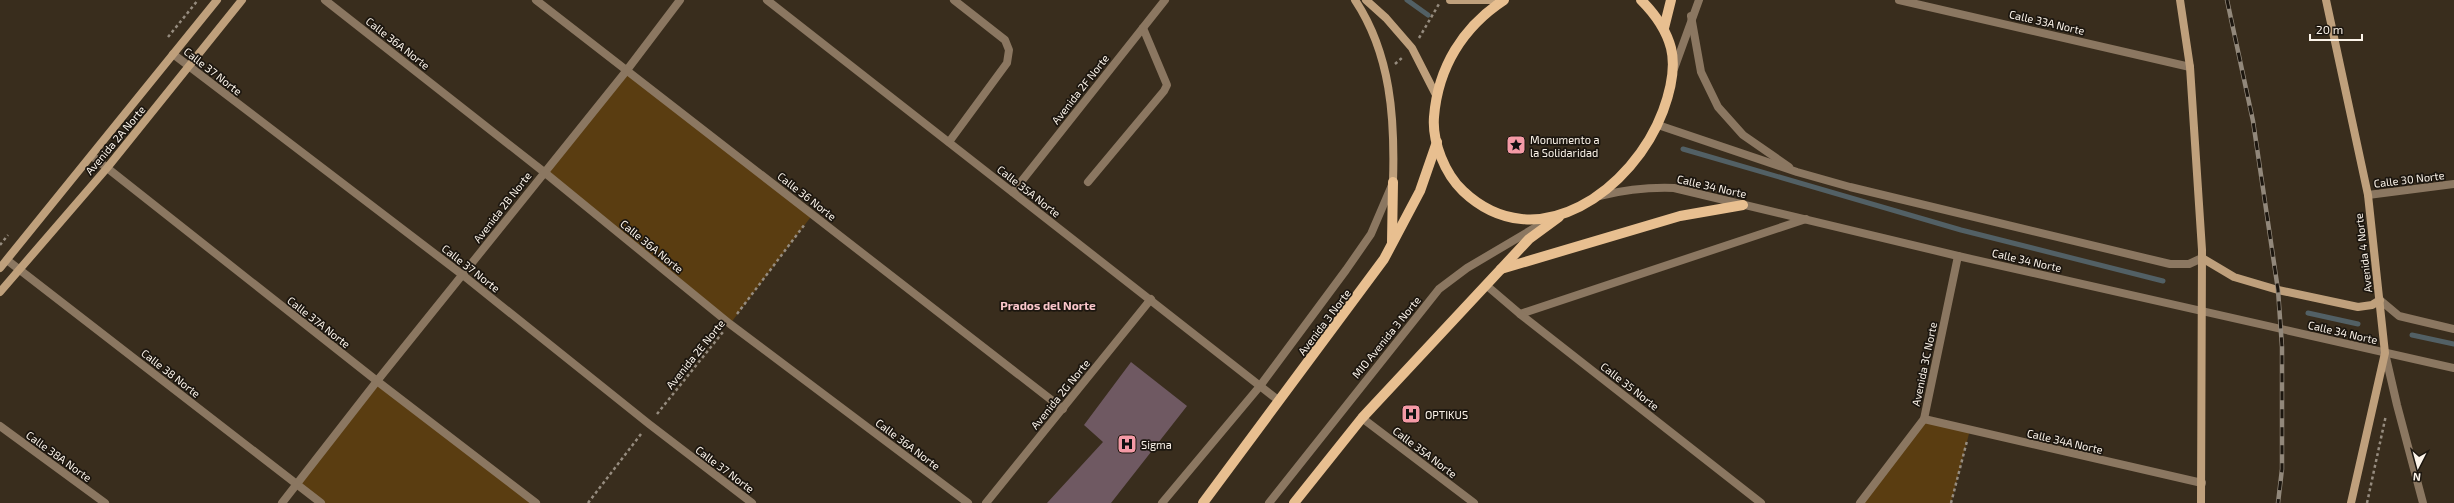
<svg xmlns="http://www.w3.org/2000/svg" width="2454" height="503" font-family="'Exo 2',sans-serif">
	<rect width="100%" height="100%" fill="#392d1d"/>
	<g fill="#5a3d11">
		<polygon points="627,70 813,214 730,324 544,172"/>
		<polygon points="377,381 536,503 321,503 297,484"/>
		<polygon points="1924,419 1970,430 1951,503 1860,503"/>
	</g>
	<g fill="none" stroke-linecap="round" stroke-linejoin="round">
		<g stroke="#526065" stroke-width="5">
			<polyline points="1407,0 1428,15"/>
			<polyline points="1683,149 1961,230 2163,281"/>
			<polyline points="2308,313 2358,324"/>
			<polyline points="2412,335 2454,344"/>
		</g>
	</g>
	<polygon fill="#6f5962" points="1131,362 1187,406 1111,503 1047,503 1103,442 1084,425"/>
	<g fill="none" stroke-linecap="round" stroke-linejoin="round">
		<g stroke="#968c7f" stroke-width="2.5" stroke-dasharray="3 3" stroke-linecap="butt">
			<polyline points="168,37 198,0"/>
			<polyline points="1419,38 1439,4"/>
			<polyline points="1395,64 1403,57"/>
			<polyline points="0,245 8,235"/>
			<polyline points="737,314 805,224"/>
			<polyline points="657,414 723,332"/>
			<polyline points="588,503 641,434"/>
			<polyline points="1951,503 1967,441"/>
			<polyline points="2367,503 2386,415"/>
		</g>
		<g stroke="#8b7761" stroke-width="8">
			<polyline points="949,142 1007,63 1009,50 1005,40 954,0"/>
			<polyline points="1088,182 1164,91 1167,85 1143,28"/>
			<polyline points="1520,314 1806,219"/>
			<polyline points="1269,503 1439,289 1467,268 1548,220"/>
		</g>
		<g stroke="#8b7761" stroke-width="8">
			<polyline points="325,0 544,172 730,324 968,503"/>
			<polyline points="536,0 1063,409"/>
			<polyline points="767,0 1278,400"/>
			<polyline points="1899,0 2190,67"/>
			<polyline points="173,54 464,276 649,424 752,503"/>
			<polyline points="92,156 377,381 536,503"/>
			<polyline points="1013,192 1165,0"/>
			<polyline points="2368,195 2454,184"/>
			<polyline points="7,260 321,503"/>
			<polyline points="1486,285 1520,314 1761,503"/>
			<polyline points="2385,353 2397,405 2423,503"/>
			<polyline points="1362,418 1474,503"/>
			<polyline points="1924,419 2202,483"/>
			<polyline points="0,426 105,503"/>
			<polyline points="282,503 377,381 627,70 680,0"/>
			<polyline points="986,503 1151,299"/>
			<polyline points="1162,503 1260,386 1346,270 1371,234 1392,185"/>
			<polyline points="1860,503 1924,419 1958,256"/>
		</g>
		<g stroke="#8b7761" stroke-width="8">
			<polyline points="1691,16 1701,72 1718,107 1743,135 1789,167"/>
			<polyline points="1674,69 1699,0"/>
			<polyline points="1658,125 1797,172 1850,187 2170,264 2189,264 2202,258"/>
			<path d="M 1599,196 C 1624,190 1648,187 1674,188 L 1958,256 L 2454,368"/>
			<polyline points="2380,300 2399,316 2454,329"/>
		</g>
		<g stroke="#bfa07c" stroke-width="8">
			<path d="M 1355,0 C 1391,54 1395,119 1393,182"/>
			<polyline points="1366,0 1386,18 1412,48 1436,95"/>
			<polyline points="1450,0 1491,0"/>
			<polyline points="2180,0 2190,67 2202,250 2201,503"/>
			<polyline points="2326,0 2368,195 2385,353 2351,503"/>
			<polyline points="2202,258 2234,277 2278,290 2358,307 2372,305 2380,300"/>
			<polyline points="0,268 217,0"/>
			<polyline points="0,292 107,168 242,0"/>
		</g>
		<g stroke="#e8bf90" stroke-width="10">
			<path d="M 1504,0 C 1463,27 1438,67 1434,117 C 1432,142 1445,174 1463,191 C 1537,261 1634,189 1663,111 C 1670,92 1676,68 1671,48 C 1666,29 1655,14 1641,0"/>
			<polyline points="1664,28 1671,0"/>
			<polyline points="1392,242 1393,182"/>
			<polyline points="1501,269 1680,216 1743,205"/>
			<polyline points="1203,503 1384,259 1420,191 1437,142"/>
			<polyline points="1294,503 1362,418 1529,239 1559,217"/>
		</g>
		<defs>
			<polyline id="rail" points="2227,0 2253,121 2278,290 2282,347 2282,469 2278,503"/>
		</defs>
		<use href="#rail" stroke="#92887b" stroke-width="4.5"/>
		<use href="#rail" stroke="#1c160f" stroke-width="3" stroke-dasharray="9" stroke-linecap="butt"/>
	</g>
	<defs>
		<symbol id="sight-square" viewBox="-11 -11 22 22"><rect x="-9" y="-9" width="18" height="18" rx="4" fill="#f49aa6" stroke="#1c160f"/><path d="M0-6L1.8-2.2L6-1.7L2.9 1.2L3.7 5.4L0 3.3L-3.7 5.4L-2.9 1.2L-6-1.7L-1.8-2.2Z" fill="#111"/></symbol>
		<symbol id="hospital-square" viewBox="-11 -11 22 22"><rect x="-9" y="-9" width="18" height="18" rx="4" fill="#f49aa6" stroke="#1c160f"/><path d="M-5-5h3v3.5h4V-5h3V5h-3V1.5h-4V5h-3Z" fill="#111"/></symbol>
	</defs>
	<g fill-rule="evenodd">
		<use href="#sight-square" x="1505" y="134" width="22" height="22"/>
		<use href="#hospital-square" x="1400" y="403" width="22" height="22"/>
		<use href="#hospital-square" x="1116" y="433" width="22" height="22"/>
	</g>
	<g text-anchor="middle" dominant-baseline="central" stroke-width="3.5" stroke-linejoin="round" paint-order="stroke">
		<g font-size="11" fill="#fcf4ea" stroke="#1c160f">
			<text transform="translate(2047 22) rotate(13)">Calle 33A Norte</text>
			<text transform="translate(398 43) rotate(38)">Calle 36A Norte</text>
			<text transform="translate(213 71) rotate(38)">Calle 37 Norte</text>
			<text transform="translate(1080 89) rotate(-52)">Avenida 2F Norte</text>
			<text transform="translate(115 140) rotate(-50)">Avenida 2A Norte</text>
			<text transform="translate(2409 179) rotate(-7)">Calle 30 Norte</text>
			<text transform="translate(1712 186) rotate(13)">Calle 34 Norte</text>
			<text transform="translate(1029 191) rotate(38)">Calle 35A Norte</text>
			<text transform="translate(807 196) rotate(38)">Calle 36 Norte</text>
			<text transform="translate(502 207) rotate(-52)">Avenida 2B Norte</text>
			<text transform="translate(652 246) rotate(39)">Calle 36A Norte</text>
			<text transform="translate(2363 253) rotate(-97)">Avenida 4 Norte</text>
			<text transform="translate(2027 260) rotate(13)">Calle 34 Norte</text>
			<text transform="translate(471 268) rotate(38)">Calle 37 Norte</text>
			<text transform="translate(319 322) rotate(38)">Calle 37A Norte</text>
			<text transform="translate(1324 322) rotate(-53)">Avenida 3 Norte</text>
			<text transform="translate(2343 332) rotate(13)">Calle 34 Norte</text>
			<text transform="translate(1386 337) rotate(-51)">MIO Avenida 3 Norte</text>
			<text transform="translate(695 354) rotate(-51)">Avenida 2E Norte</text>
			<text transform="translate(1924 364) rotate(-78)">Avenida 3C Norte</text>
			<text transform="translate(171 373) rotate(38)">Calle 38 Norte</text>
			<text transform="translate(1630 386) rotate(38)">Calle 35 Norte</text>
			<text transform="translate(1060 394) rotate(-51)">Avenida 2G Norte</text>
			<text transform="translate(2065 441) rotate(13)">Calle 34A Norte</text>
			<text transform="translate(908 444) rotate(37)">Calle 36A Norte</text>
			<text transform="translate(1425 452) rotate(37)">Calle 35A Norte</text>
			<text transform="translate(59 456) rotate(36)">Calle 38A Norte</text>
			<text transform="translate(725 469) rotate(37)">Calle 37 Norte</text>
		</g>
		<g font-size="11" fill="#fcf4ea" stroke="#1c160f" text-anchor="start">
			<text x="1530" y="139">Monumento a<tspan x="1530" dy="13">la Solidaridad</tspan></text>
			<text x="1425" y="414">OPTIKUS</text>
			<text x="1141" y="444">Sigma</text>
		</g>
		<g font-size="12" font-weight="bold" fill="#fbc7cc" stroke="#1c160f">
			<text x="1048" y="305">Prados del Norte</text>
		</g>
	</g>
	<g transform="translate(2418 467) rotate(186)" stroke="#1c160f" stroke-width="3" paint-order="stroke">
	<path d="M0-3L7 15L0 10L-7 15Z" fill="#fcf4ea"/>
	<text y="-6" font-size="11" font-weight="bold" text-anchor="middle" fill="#fcf4ea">N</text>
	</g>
	<path d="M2310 34v6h52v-6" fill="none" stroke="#fcf4ea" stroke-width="2"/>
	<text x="2316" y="34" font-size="12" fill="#fcf4ea" stroke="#1c160f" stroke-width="3" paint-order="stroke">20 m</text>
</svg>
